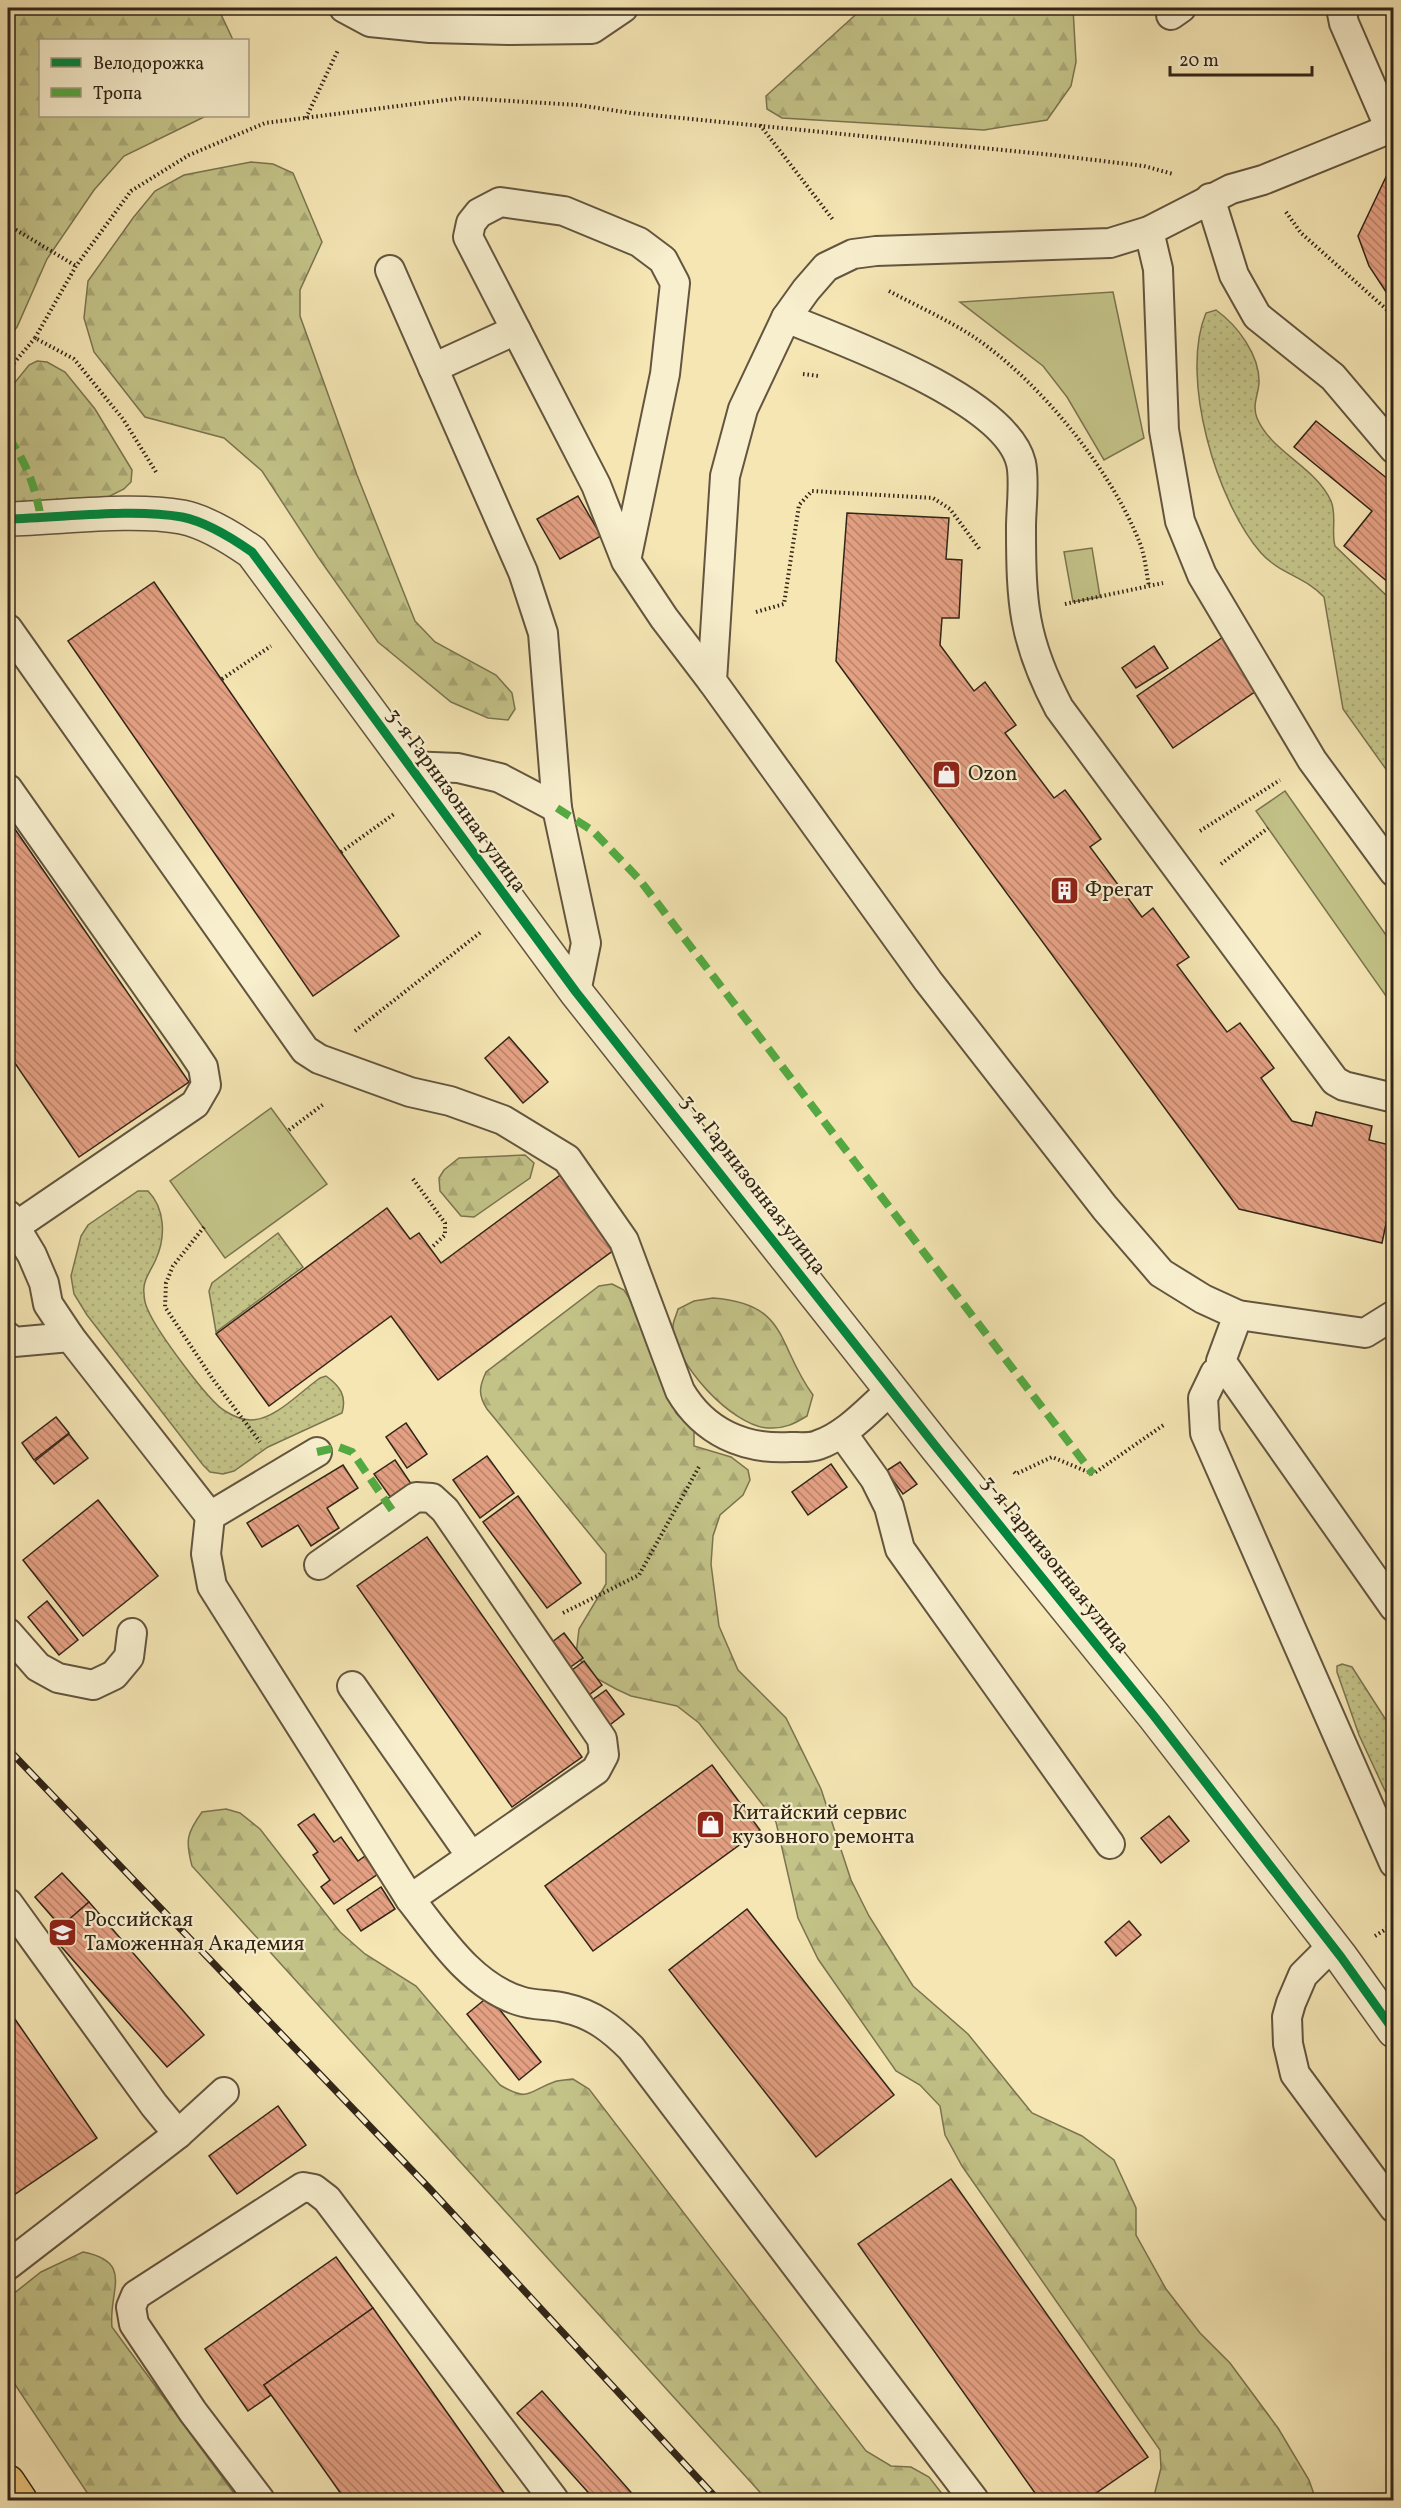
<svg xmlns="http://www.w3.org/2000/svg" width="1401" height="2508" font-family="Vollkorn,serif">
	<defs>
		<pattern id="grass-dots" width="8" height="8" patternUnits="userSpaceOnUse" patternTransform="scale(1.5)"><rect width="8" height="8" fill="#c3c388"/><path d="M2 2h.1M6 6h.1" fill="none" stroke="#a8a775" stroke-width="1.8" stroke-linecap="round"/></pattern>
		<pattern id="forest-firs" width="22" height="20" patternUnits="userSpaceOnUse" patternTransform="scale(1.5)"><rect width="22" height="20" fill="#c3c388"/><path d="M5 1l3.5 6h-7zM16 11l3.5 6h-7z" fill="#a8a775"/></pattern>
		<pattern id="building-back-hatch" width="6" height="6" patternUnits="userSpaceOnUse" patternTransform="scale(1.5)"><rect width="6" height="6" fill="#e4a083"/><path d="M-1 5l2 2M0 0l6 6M5-1l2 2" fill="none" stroke="#b9826a"/></pattern>
	</defs>
	<rect width="100%" height="100%" fill="#f5e6b4"/>
	<filter id="stains"><feTurbulence type="fractalNoise" baseFrequency=".00333" numOctaves="4"/><feColorMatrix values="0 0 0 0 .2 0 0 0 0 .09 0 0 0 0 .02 0 0 0 .5 -.17"/></filter>
	<radialGradient id="worn" r=".72"><stop offset=".6" stop-color="#630" stop-opacity="0"/><stop offset="1" stop-color="#630" stop-opacity=".3"/></radialGradient>
	<g fill="url(#grass-dots)" stroke="#7a7450" stroke-width="1.5">
		<path d="M 1216,310 C 1237,325 1260,355 1259,383 C 1258,396 1252,405 1257,418 C 1271,452 1316,467 1331,501 C 1337,515 1331,532 1335,546 L 1388,597 L 1393,598 L 1393,779 L 1343,709 L 1324,597 C 1306,577 1280,574 1261,553 C 1217,503 1179,377 1206,313 Z"/>
		<path d="M 138,1191 L 148,1191 C 165,1208 166,1237 156,1259 C 152,1269 142,1281 144,1293 C 144,1298 146,1306 148,1310 C 156,1330 208,1401 225,1411 C 233,1416 241,1420 251,1420 C 275,1420 301,1391 320,1378 L 326,1376 C 340,1386 347,1396 342,1413 L 268,1447 L 234,1471 L 223,1474 L 210,1472 L 203,1465 L 87,1315 L 74,1294 L 71,1276 L 81,1236 L 88,1225 Z"/>
		<polygon points="278,1233 303,1267 216,1332 209,1291 212,1283"/>
		<polygon points="1342,1664 1352,1667 1393,1731 1393,1808 1359,1735 1337,1672 1337,1666"/>
	</g>
	<g fill="url(#forest-firs)" stroke="#7a7450" stroke-width="1.5">
		<polygon points="8,8 218,8 233,40 40,40 40,116 206,116 124,156 94,190 47,259 17,327 8,338"/>
		<polygon points="863,8 1073,8 1076,62 1071,86 1047,120 984,130 782,118 767,109 766,96"/>
		<polygon points="251,162 273,164 293,173 322,242 300,290 300,316 357,475 415,621 435,642 496,675 512,693 515,709 508,720 488,718 451,702 378,642 318,557 262,471 224,438 145,417 94,352 84,318 88,281 133,218 155,191 184,175"/>
		<polygon points="37,361 47,362 65,372 95,409 132,470 131,482 124,489 104,499 8,504 8,391 29,365"/>
		<polygon points="525,1155 534,1163 530,1178 474,1217 461,1216 440,1191 439,1178 444,1170 459,1158"/>
		<path d="M 612,1284 L 624,1290 L 631,1301 L 676,1413 L 694,1431 L 694,1446 L 731,1457 L 748,1470 L 750,1480 L 743,1495 L 720,1515 L 713,1536 L 711,1564 L 719,1626 L 738,1670 L 786,1718 L 821,1789 L 851,1880 L 869,1916 L 913,1986 L 968,2034 L 1032,2113 L 1082,2136 L 1114,2160 L 1136,2208 L 1136,2235 L 1166,2289 L 1200,2333 L 1230,2363 L 1278,2428 L 1309,2480 L 1316,2500 L 1153,2500 L 1161,2468 L 1160,2450 L 962,2166 L 945,2135 L 940,2106 L 920,2085 L 896,2071 L 818,1959 L 798,1918 L 776,1822 L 699,1723 L 677,1706 L 631,1696 L 616,1689 L 594,1677 L 576,1655 L 579,1629 L 606,1584 L 606,1554 L 487,1409 C 478,1395 479,1387 486,1372 L 599,1286 Z"/>
		<path d="M 713,1298 C 790,1304 776,1345 813,1395 L 807,1416 C 794,1424 784,1429 768,1428 C 733,1427 672,1362 673,1326 C 673,1321 677,1314 678,1309 L 694,1301 Z"/>
		<path d="M 226,1809 L 240,1813 L 260,1829 L 340,1932 L 365,1954 L 416,1986 L 500,2085 C 530,2103 528,2091 554,2082 C 559,2080 567,2080 573,2079 L 589,2089 L 866,2451 L 891,2466 L 911,2467 L 929,2477 L 947,2500 L 767,2500 L 192,1866 C 185,1840 187,1833 202,1812 Z"/>
		<path d="M 83,2252 C 135,2262 108,2291 112,2327 L 239,2500 L 92,2500 L 8,2374 L 8,2298 L 41,2272 Z"/>
	</g>
	<g fill="#c3c388" stroke="#7a7450" stroke-width="1.5">
		<polygon points="1113,292 1144,438 1104,460 1067,397 1043,366 960,302"/>
		<polygon points="1092,548 1100,597 1073,602 1064,552"/>
		<polygon points="1285,791 1393,945 1393,1006 1256,811"/>
		<polygon points="271,1108 327,1184 225,1258 170,1181"/>
	</g>
	<g fill="url(#building-back-hatch)" stroke="#322518" stroke-width="1.5">
		<polygon points="1394,160 1394,304 1369,266 1358,236"/>
		<polygon points="1316,421 1394,484 1394,520 1390,525 1394,528 1394,587 1344,546 1372,511 1294,447"/>
		<polygon points="578,496 601,536 560,559 537,519"/>
		<polygon points="847,513 949,518 946,559 962,560 959,618 942,618 940,645 974,691 985,682 1016,725 1005,733 1054,798 1065,790 1083,814 1101,839 1090,847 1142,917 1153,908 1189,957 1177,965 1227,1032 1240,1023 1274,1068 1261,1078 1292,1121 1312,1126 1316,1112 1372,1126 1369,1140 1394,1146 1394,1186 1382,1243 1239,1209 836,661"/>
		<polygon points="154,582 399,936 313,996 68,641"/>
		<polygon points="1223,637 1259,689 1173,748 1137,696"/>
		<polygon points="1154,646 1168,668 1136,688 1122,668"/>
		<polygon points="8,819 189,1082 79,1157 8,1053"/>
		<polygon points="509,1037 548,1082 523,1103 485,1058"/>
		<polygon points="563,1173 618,1247 438,1380 391,1316 269,1406 216,1334 387,1208 410,1239 419,1233 441,1263"/>
		<polygon points="56,1417 69,1433 34,1460 22,1443"/>
		<polygon points="406,1423 427,1454 407,1468 386,1437"/>
		<polygon points="69,1434 88,1458 54,1484 35,1461"/>
		<polygon points="487,1456 514,1493 480,1518 453,1480"/>
		<polygon points="395,1460 416,1491 396,1505 374,1474"/>
		<polygon points="900,1462 917,1484 903,1494 886,1471"/>
		<polygon points="831,1464 847,1487 808,1515 792,1492"/>
		<polygon points="343,1465 358,1488 327,1508 339,1528 311,1546 298,1525 262,1547 247,1523"/>
		<polygon points="518,1496 581,1583 547,1608 483,1522"/>
		<polygon points="98,1500 158,1576 83,1636 23,1560"/>
		<polygon points="427,1537 582,1757 512,1807 357,1586"/>
		<polygon points="47,1601 78,1640 59,1655 28,1617"/>
		<polygon points="564,1633 583,1658 565,1671 547,1646"/>
		<polygon points="584,1661 602,1685 585,1698 567,1674"/>
		<polygon points="606,1690 624,1714 607,1727 588,1703"/>
		<polygon points="712,1765 760,1830 593,1951 545,1886"/>
		<polygon points="314,1814 334,1842 341,1837 358,1861 365,1856 378,1874 334,1904 321,1887 330,1880 313,1855 318,1852 298,1825"/>
		<polygon points="1169,1816 1189,1841 1161,1863 1141,1838"/>
		<polygon points="62,1873 89,1902 61,1927 35,1897"/>
		<polygon points="381,1887 395,1909 361,1931 347,1910"/>
		<polygon points="89,1902 204,2035 167,2067 51,1935"/>
		<polygon points="747,1909 894,2095 816,2157 669,1970"/>
		<polygon points="1129,1921 1141,1935 1116,1956 1105,1942"/>
		<polygon points="489,1996 541,2062 519,2080 467,2014"/>
		<polygon points="8,2009 97,2138 8,2199"/>
		<polygon points="278,2106 306,2145 237,2194 209,2156"/>
		<polygon points="951,2179 1148,2457 1086,2500 1040,2500 858,2244"/>
		<polygon points="336,2257 373,2308 264,2385 271,2395 248,2411 205,2349"/>
		<polygon points="373,2308 509,2500 339,2500 344,2498 264,2385"/>
		<polygon points="542,2391 636,2498 634,2500 595,2500 517,2413"/>
	</g>
	<g fill="none" stroke-linecap="round" stroke-linejoin="round">
		<defs>
			<g id="lane">
				<polyline points="344,8 370,22 430,28 509,30 592,29 623,8"/>
				<polyline points="1341,8 1344,23 1390,129"/>
				<polyline points="1171,15 1181,8"/>
				<polyline points="1394,127 1263,180 1231,189 1149,231 1110,243 876,251 853,254 826,267 806,290 786,318 743,409 725,476 712,681 928,981 1105,1208 1161,1273 1203,1299 1238,1315 1365,1333 1394,1315"/>
				<polyline points="1210,198 1234,275 1257,316 1333,377 1394,449"/>
				<polyline points="1149,231 1158,269 1164,430 1180,521 1202,575 1312,760 1394,872"/>
				<polyline points="390,270 523,572 543,633 557,808 586,943 576,992"/>
				<path d="M 786,318 C 843,341 1006,399 1021,463 C 1025,480 1021,509 1021,527 C 1021,602 1023,640 1059,708 L 1335,1081 L 1344,1086 L 1394,1098"/>
				<polyline points="433,368 516,330"/>
				<polyline points="626,561 665,374 675,283 663,260 639,242 564,211 500,202 479,213 471,223 468,237 596,485 626,561 664,618 712,681"/>
				<path d="M 8,629 L 305,1050 L 319,1059 L 410,1092 L 450,1101 L 503,1120 L 567,1159 L 624,1241 L 680,1391 C 704,1432 744,1450 791,1447 C 800,1447 811,1448 818,1445 C 847,1435 869,1409 891,1390"/>
				<polyline points="408,766 458,768 500,778 557,808"/>
				<polyline points="8,789 193,1052 203,1067 206,1085 195,1104 16,1226"/>
				<polyline points="8,1215 32,1255 44,1283 48,1304 70,1337 210,1516"/>
				<polyline points="1238,1315 1221,1361 1394,1607"/>
				<polyline points="8,1337 14,1342 70,1337"/>
				<polyline points="1215,1373 1203,1398 1205,1433 1394,1863"/>
				<polyline points="842,1433 875,1479 889,1507 900,1549 1110,1844"/>
				<path d="M 317,1452 L 210,1516 L 206,1554 L 212,1586 L 410,1899 C 440,1937 471,1986 520,2001 C 534,2006 551,2004 565,2008 C 593,2014 612,2029 631,2048 L 974,2500"/>
				<polyline points="319,1565 416,1497 432,1498 445,1510 602,1739 604,1755 596,1770 410,1899"/>
				<polyline points="8,1633 38,1667 58,1678 93,1685 114,1675 129,1657 132,1633"/>
				<polyline points="352,1686 471,1856"/>
				<polyline points="8,1903 154,2105 178,2134"/>
				<polyline points="1331,1947 1303,1975 1291,2003 1287,2017 1288,2044 1295,2074 1394,2208"/>
				<polyline points="8,2265 178,2134 224,2092"/>
				<polyline points="260,2500 193,2412 134,2324 131,2307 136,2295 303,2187 314,2189 327,2199 554,2500"/>
			</g>
			<path id="street" d="M 8,519 C 62,518 130,508 182,517 C 207,522 232,538 252,552 L 576,992 L 937,1448 L 1154,1716 L 1341,1957 L 1394,2031"/>
			<polyline id="primary" points="8,2482 20,2500"/>
		</defs>
		<use href="#lane" stroke="#63553f" stroke-width="32"/>
		<use href="#street" stroke="#63553f" stroke-width="36"/>
		<use href="#primary" stroke="#322518" stroke-width="36"/>
		<g stroke="#322518" stroke-width="4" stroke-dasharray="1.5 3" stroke-linecap="butt">
			<polyline points="306,118 338,50"/>
			<polyline points="760,125 834,221"/>
			<polyline points="1286,212 1301,233 1394,316"/>
			<polyline points="8,225 76,266"/>
			<path d="M 889,291 C 917,306 948,320 974,337 C 1039,381 1110,468 1139,541 C 1145,555 1146,571 1149,586"/>
			<polyline points="8,370 35,338"/>
			<polyline points="803,374 819,376"/>
			<polyline points="156,472 123,419 74,359 35,338 76,266 131,191 189,155 265,123 461,98 578,105 631,113 1053,155 1144,166 1173,174"/>
			<polyline points="1065,604 1163,583"/>
			<polyline points="756,612 784,604 799,505 812,491 933,498 950,509 981,551"/>
			<polyline points="222,679 271,646"/>
			<polyline points="1200,831 1280,780"/>
			<polyline points="341,852 394,814"/>
			<polyline points="1221,864 1268,828"/>
			<polyline points="355,1031 481,932"/>
			<polyline points="289,1130 325,1103"/>
			<polyline points="413,1179 445,1223 445,1235 431,1248"/>
			<polyline points="204,1227 173,1266 166,1283 165,1307 212,1378 260,1442"/>
			<polyline points="1390,1278 1394,1264"/>
			<polyline points="1014,1472 1016,1474 1052,1457 1093,1474 1165,1424"/>
			<polyline points="563,1613 639,1575 700,1465"/>
			<polyline points="1375,1936 1394,1924"/>
		</g>
		<use href="#lane" stroke="#f8efce" stroke-width="28"/>
		<use href="#street" stroke="#f8efce" stroke-width="33"/>
		<use href="#primary" stroke="#eac37a" stroke-width="33"/>
		<defs>
			<polyline id="rail" points="8,1749 430,2189 718,2500"/>
		</defs>
		<use href="#rail" stroke="#322518" stroke-width="7"/>
		<use href="#rail" stroke="#f8efce" stroke-width="4.5" stroke-dasharray="14" stroke-linecap="butt"/>
		<g stroke="#54aa42" stroke-width="8" stroke-dasharray="15 8" stroke-linecap="butt">
			<path d="M 8,437 C 27,463 35,487 41,518"/>
			<polyline points="557,808 593,831 639,879 1093,1474"/>
			<polyline points="317,1452 339,1447 352,1452 394,1513"/>
		</g>
		<defs>
			<path id="cycleway" d="M 8,519 C 62,518 130,508 182,517 C 207,522 232,538 252,552 L 576,992 L 937,1448 L 1154,1716 L 1341,1957 L 1394,2031"/>
		</defs>
		<use href="#cycleway" stroke="#f8efce" stroke-width="13"/>
		<use href="#cycleway" stroke="#00873e" stroke-width="9"/>
	</g>
	<defs>
		<symbol id="shop-square" viewBox="-11 -11 22 22"><rect x="-9" y="-9" width="18" height="18" rx="4" fill="#8f2418" stroke="#f8efce"/><path d="M-5-2.5h2.3a2.7 3.5 0 0 1 5.4 0H5L5.5 6h-11ZM-1.5-2.5h3a1.5 2.3 0 0 0-3 0Z" fill="#fff"/></symbol>
		<symbol id="building-square" viewBox="-11 -11 22 22"><rect x="-9" y="-9" width="18" height="18" rx="4" fill="#8f2418" stroke="#f8efce"/><path d="M-4-6H4V6H1V3H-1V6H-4ZM-2.5-4.3h1.7v1.8h-1.7ZM.8-4.3h1.7v1.8H.8ZM-2.5-1h1.7V.8h-1.7ZM.8-1h1.7V.8H.8Z" fill="#fff"/></symbol>
		<symbol id="university-square" viewBox="-11 -11 22 22"><rect x="-9" y="-9" width="18" height="18" rx="4" fill="#8f2418" stroke="#f8efce"/><path d="M0-5L7-2L0 1L-7-2ZM-4 1L0 2.5L4 1V4Q0 6-4 4Z" fill="#fff"/></symbol>
	</defs>
	<g fill-rule="evenodd">
		<use href="#shop-square" x="930" y="758" width="33" height="33"/>
		<use href="#building-square" x="1048" y="874" width="33" height="33"/>
		<use href="#shop-square" x="694" y="1808" width="33" height="33"/>
		<use href="#university-square" x="46" y="1916" width="33" height="33"/>
	</g>
	<g text-anchor="middle" dominant-baseline="central" stroke-width="4.5" stroke-linejoin="round" paint-order="stroke">
		<g font-size="21" fill="#322518" stroke="#f8efce" text-anchor="start">
			<text x="968" y="774">Ozon</text>
			<text x="1085" y="890">Фрегат</text>
			<text x="732" y="1813">Китайский сервис<tspan x="732" dy="24">кузовного ремонта</tspan></text>
			<text x="84" y="1920">Российская<tspan x="84" dy="24">Таможенная Академия</tspan></text>
		</g>
		<g font-size="21" fill="#322518" stroke="#f8efce">
			<text transform="translate(456 801) rotate(54)">3-я Гарнизонная улица</text>
			<text transform="translate(753 1185) rotate(52)">3-я Гарнизонная улица</text>
			<text transform="translate(1055 1565) rotate(51)">3-я Гарнизонная улица</text>
		</g>
	</g>
	<rect width="1401" height="2508" fill="none" stroke="#f5e6b4" stroke-width="30"/>
	<rect x="9" y="9" width="1383" height="2490" fill="none" stroke="#322518" stroke-width="3"/>
	<rect x="15" y="15" width="1371" height="2478" fill="none" stroke="#322518" stroke-width="1.5"/>
	<rect x="39" y="39" width="210" height="78" fill="#f8efce" stroke="#a99e85" stroke-width="1.5"/>
	<rect x="51" y="58" width="30" height="9" fill="#00873e" stroke="#a99e85" stroke-width="1.5"/>
	<text x="93" y="69" font-size="18" fill="#322518">Велодорожка</text>
	<rect x="51" y="88" width="30" height="9" fill="#54aa42" stroke="#a99e85" stroke-width="1.5"/>
	<text x="93" y="99" font-size="18" fill="#322518">Тропа</text>
	<path d="M1170 66v9h142v-9" fill="none" stroke="#322518" stroke-width="3"/>
	<text x="1179" y="66" font-size="18" fill="#322518" stroke="#f8efce" stroke-width="4.5" paint-order="stroke">20 m</text>
	<rect width="100%" height="100%" filter="url(#stains)"/>
	<rect width="100%" height="100%" fill="url(#worn)"/>
</svg>
